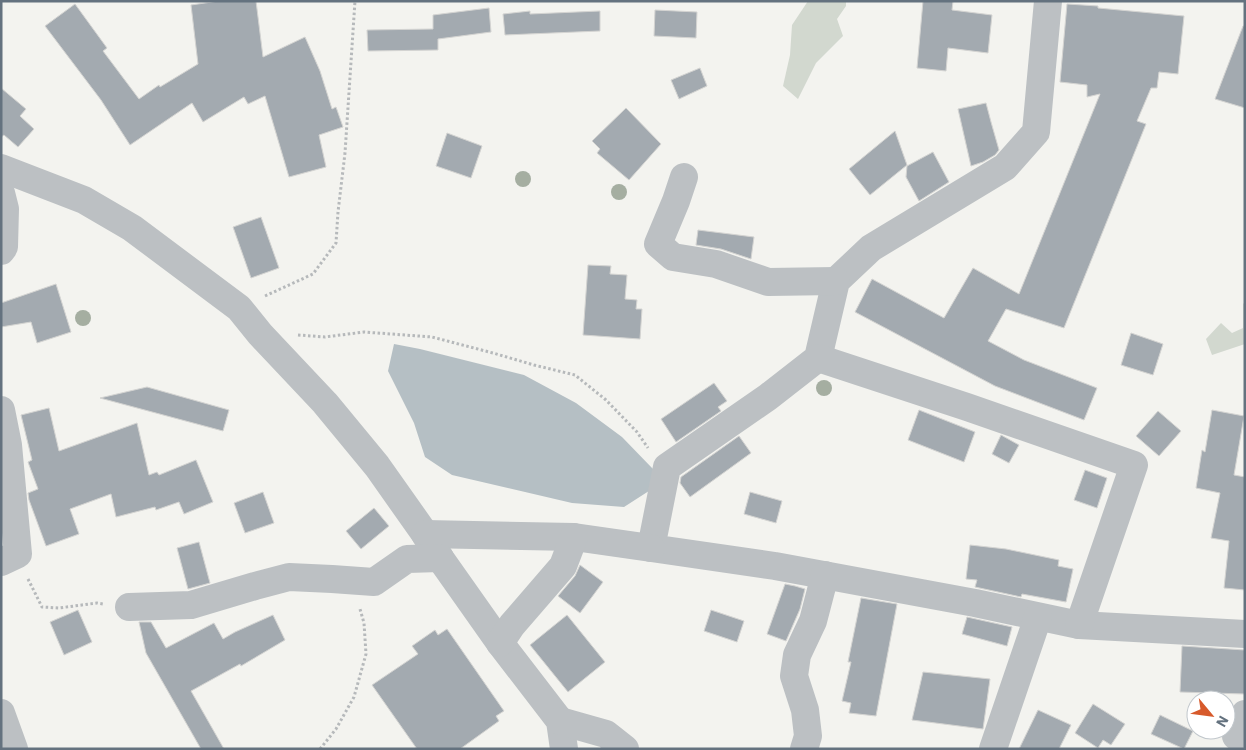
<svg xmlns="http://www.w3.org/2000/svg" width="1246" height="750" font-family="'IBM Plex Sans',sans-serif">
	<rect width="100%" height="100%" fill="#f3f3ef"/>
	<g fill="#d2d8cf">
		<polygon points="808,1 846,1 846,6 837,19 843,36 816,63 798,99 783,86 790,55 792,25"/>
		<polygon points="1245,302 1245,344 1212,355 1206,339 1221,323 1232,333 1243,328 1243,304"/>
	</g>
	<polygon fill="#b5bfc4" points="394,344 420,349 524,375 576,403 622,437 653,469 652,489 624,507 572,503 452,475 425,457 414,423 388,371"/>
	<g fill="#a3aab0" stroke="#d4d4d2">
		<polygon points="219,1 256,1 263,57 305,37 320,71 332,109 336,107 343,127 319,135 326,167 289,177 265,96 248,104 244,97 203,122 192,103 130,145 101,100 45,26 75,4 107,48 103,51 139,99 159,85 160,87 198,64 191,5"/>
		<polygon points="923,1 953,1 952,10 992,15 988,53 948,48 946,71 917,68"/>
		<polygon points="1067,4 1098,6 1098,8 1184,16 1178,74 1159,72 1157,88 1151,88 1137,121 1146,124 1064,328 1006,309 988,341 1024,360 1097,388 1084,420 995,386 855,312 872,279 944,318 973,268 1019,294 1100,94 1087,97 1087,85 1060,82"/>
		<polygon points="489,8 491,32 438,39 438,50 368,51 367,30 433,29 433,15"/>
		<polygon points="655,10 697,12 696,38 654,36"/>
		<polygon points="530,11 530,14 600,11 600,31 505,35 503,14"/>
		<polygon points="1243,26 1245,26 1245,108 1215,99"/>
		<polygon points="700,68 707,86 679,99 671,80"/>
		<polygon points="1,88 26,109 20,116 34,129 18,147 4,135 1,137"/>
		<polygon points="986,103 991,122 999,150 995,155 983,162 971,166 958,109"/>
		<polygon points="626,108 661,144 629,180 597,153 600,149 592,141"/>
		<polygon points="895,131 907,165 870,195 849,169"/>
		<polygon points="447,133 482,146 471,178 436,166"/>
		<polygon points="933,152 949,182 919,201 906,177 907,166"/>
		<polygon points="261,217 279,268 251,278 233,227"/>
		<polygon points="698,230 754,237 751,259 721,249 696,245"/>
		<polygon points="588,265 611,266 610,274 627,275 625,299 637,300 636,309 642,309 640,339 583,335"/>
		<polygon points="56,284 71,332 37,343 31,322 1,327 1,303"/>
		<polygon points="1131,333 1163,344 1153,375 1121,365"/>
		<polygon points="714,383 727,401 718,407 721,411 676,442 661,419"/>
		<polygon points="147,387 229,410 223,431 100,398"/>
		<polygon points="49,408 59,451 137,423 149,475 157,472 159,475 196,460 213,502 184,514 179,502 156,510 155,507 116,517 111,494 70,509 79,534 46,546 29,500 28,493 38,489 28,462 32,460 21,415"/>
		<polygon points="919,410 975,432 964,462 908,440"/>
		<polygon points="1212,410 1244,416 1234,475 1245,477 1245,590 1224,588 1229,541 1211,538 1220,493 1196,488 1202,450 1205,452"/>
		<polygon points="1158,411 1181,431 1159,456 1136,436"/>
		<polygon points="1001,435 1019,445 1009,463 992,454"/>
		<polygon points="739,436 751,453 690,497 680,483 681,477"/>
		<polygon points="1085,470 1107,478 1097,508 1074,500"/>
		<polygon points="263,492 274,523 245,533 234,503"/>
		<polygon points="750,492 782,501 776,523 744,514"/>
		<polygon points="374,508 389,526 361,549 346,531"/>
		<polygon points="199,542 210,583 188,589 177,548"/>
		<polygon points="970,545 1006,549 1059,560 1058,566 1073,569 1066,602 1022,594 1021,597 975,587 977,580 966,579"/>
		<polygon points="580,565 603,582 580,613 558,596 575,576"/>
		<polygon points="785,584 795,586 805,589 800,609 786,641 767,634"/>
		<polygon points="861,598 897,604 876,716 849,713 851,703 842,701 851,662 848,662"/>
		<polygon points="78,610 92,642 64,655 50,622"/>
		<polygon points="711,610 744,621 737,642 704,631"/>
		<polygon points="273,615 285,640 241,666 240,664 191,691 224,749 201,749 146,653 139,622 151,622 166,648 214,623 223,639 235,632"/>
		<polygon points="567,615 605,662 568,692 530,645"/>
		<polygon points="967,617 1012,627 1007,646 962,634"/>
		<polygon points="447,629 504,711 496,716 499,721 460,749 417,749 372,685 418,654 412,646 435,630 438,635"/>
		<polygon points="1182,646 1245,650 1245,694 1180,692"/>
		<polygon points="923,672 990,679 983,729 912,720"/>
		<polygon points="1093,704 1125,724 1111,745 1103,740 1098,748 1075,733"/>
		<polygon points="1038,710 1071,725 1059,749 1019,749"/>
		<polygon points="1160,715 1193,731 1184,749 1151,734"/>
	</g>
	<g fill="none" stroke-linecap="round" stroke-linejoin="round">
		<g stroke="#b6b9bb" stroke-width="3" stroke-dasharray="2.5 2.5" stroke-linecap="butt">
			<polyline points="265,296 313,274 336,243 338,212 345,153 355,1"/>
			<polyline points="298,335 325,337 364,332 432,337 493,353 534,365 575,375 606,400 637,432 648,448"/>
			<polyline points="28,579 42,607 59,608 97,603 103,604"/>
			<polyline points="320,749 336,729 354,697 366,654 364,623 360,609"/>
		</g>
		<g stroke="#bcc0c3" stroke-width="28">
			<polyline points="1048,1 1036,132 1005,167 871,248 836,281 818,358 768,397 667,467 651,548 775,566 975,603 1079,625 1245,634"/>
			<polyline points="1,168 84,200 132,228 239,308 260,334 325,403 377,466 425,534 440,558 500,643 560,721 564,749"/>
			<polyline points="684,177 676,201 658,244 673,257 716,264 768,282 836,281"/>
			<polyline points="1,193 5,209 4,247 1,251"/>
			<polyline points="818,358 967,407 1134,465 1079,625"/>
			<polyline points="1,410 8,445 18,554 1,562"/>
			<polyline points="425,534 574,537 651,548"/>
			<polyline points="129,607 191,605 255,586 289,577 332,579 374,582 407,559 440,558"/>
			<polyline points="500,643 512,625 563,566 574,537"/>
			<polyline points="1,713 14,749"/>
			<polyline points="560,721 606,734 625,749"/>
			<polyline points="1236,736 1245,714"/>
			<polyline points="804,749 808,736 805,710 794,676 797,655 813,621 825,575"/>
			<polyline points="993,749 1038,617"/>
		</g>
	</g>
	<g fill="#a5aea1">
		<circle cx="523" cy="179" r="8"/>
		<circle cx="619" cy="192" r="8"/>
		<circle cx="83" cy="318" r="8"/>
		<circle cx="824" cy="388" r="8"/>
	</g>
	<rect width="1246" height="750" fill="none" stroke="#64727f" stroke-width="5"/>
	<g transform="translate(1211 715) rotate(119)"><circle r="24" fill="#ffffff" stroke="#c1c7cc"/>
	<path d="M0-4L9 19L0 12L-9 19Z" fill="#d75a2b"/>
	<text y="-8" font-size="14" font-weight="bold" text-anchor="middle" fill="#64727f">N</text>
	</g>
</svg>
